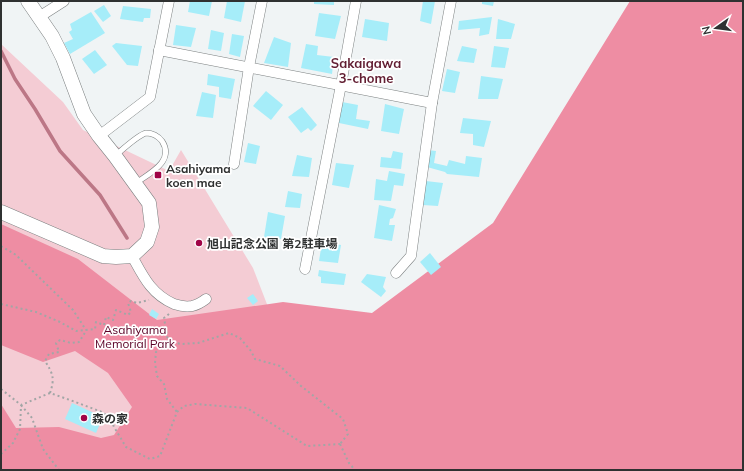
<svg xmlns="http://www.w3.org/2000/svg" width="744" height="471" font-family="Mulish,'Noto Sans JP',sans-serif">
	<rect width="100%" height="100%" fill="#f0f4f5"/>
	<polygon fill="#f4ccd4" points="1,44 63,102 83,130 169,171 181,150 253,268 275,325 107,470 1,470"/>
	<polygon fill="#ee8da3" points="630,1 743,1 743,470 1,470 1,404 16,428 59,427 101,438 114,435 132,407 108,373 75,351 43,362 1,345 1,224 78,259 157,320 283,302 372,313 493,223"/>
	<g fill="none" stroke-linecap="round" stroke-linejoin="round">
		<polyline stroke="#bc7786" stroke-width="3.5" points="1,51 15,79 35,109 60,151 100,195 127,238"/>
	</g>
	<g fill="#a6edf9">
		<polygon points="190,1 212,1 209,16 188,12"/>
		<polygon points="227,1 245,1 241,22 224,18"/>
		<polygon points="314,1 334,1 334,5 314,4"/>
		<polygon points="423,1 435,1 431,24 420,21"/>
		<polygon points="482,1 494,1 493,6 482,4"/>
		<polygon points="104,5 111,16 103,22 94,11"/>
		<polygon points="123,6 151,9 150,18 144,18 143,22 120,19"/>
		<polygon points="91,12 105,33 70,54 64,43 73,39 69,32 72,30 70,24"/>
		<polygon points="319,13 341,16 335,39 315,36"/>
		<polygon points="492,17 489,34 479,36 480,28 458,30 459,21"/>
		<polygon points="365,19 389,23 387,41 362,37"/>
		<polygon points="498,19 515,24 511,39 496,39"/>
		<polygon points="176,25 196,28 191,47 173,45"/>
		<polygon points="211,30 224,33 221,51 208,49"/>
		<polygon points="232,34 244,36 240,57 229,54"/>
		<polygon points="274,37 291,43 288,67 264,63"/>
		<polygon points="116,43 142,46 138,66 127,65 112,46"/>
		<polygon points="306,44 318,46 317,55 334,57 332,74 301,68"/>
		<polygon points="462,46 477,49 474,63 457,61"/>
		<polygon points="494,46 509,48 505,68 491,67"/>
		<polygon points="95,50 107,65 94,74 82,59"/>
		<polygon points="447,69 460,72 455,93 442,91"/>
		<polygon points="208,74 235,79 231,99 219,97 219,87 207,85"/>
		<polygon points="481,76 503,79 498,99 478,99"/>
		<polygon points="266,91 283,105 271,120 253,106"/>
		<polygon points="202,92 216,95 213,118 196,116"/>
		<polygon points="342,102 358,105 356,119 370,121 368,129 339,123"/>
		<polygon points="385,104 404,109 399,134 381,131"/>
		<polygon points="302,107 317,125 311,131 308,128 301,133 288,117"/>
		<polygon points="463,118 491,121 484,147 473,145 473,134 460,133"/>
		<polygon points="248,143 260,146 256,164 244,162"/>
		<polygon points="428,150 436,151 434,163 447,166 449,160 465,164 466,156 482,158 479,177 447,174 445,172 427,167"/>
		<polygon points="393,151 403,153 401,169 380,167 381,157 391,158"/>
		<polygon points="297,155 312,158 309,177 292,176"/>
		<polygon points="336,163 354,165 349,188 332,185"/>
		<polygon points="389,171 405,174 403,186 394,185 391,201 374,200 376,179 387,181"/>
		<polygon points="426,181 443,183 438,206 423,205"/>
		<polygon points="288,191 302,194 300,208 285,207"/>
		<polygon points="379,205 396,209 393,218 390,219 389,225 395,225 392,241 374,238"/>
		<polygon points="268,212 285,216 281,239 264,237"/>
		<polygon points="322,242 341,245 338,263 319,261"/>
		<polygon points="430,253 441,267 431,275 420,262"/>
		<polygon points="319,270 346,274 344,285 321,283 321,277 318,276"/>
		<polygon points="367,274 386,277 383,287 386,291 381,297 361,282"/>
		<polygon points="253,294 258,301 253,305 247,298"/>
		<polygon points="152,309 159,314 156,319 149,315"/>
		<polygon points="72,403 103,417 96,433 65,419"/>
	</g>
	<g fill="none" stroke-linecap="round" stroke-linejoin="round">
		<defs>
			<path id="lane" d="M 116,155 C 122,150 138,135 146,133 C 152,133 158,136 162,141 C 175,161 150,173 136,183"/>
			<g id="street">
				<polyline points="39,17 64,1"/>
				<polyline points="159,50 432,103"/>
				<polyline points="99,136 150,97 169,1"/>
				<polyline points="234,164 249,67 262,1"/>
				<path d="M 132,256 C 143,276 151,294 174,304 C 180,306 186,307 192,306 C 197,305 202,302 206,299"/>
				<polyline points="305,269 341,85 356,1"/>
				<polyline points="396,273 411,256 432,103 451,1"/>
			</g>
			<polyline id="secondary" points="1,212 103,256 116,257 132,256 147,242 152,227 149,203 115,156 99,136 84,114 63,58 52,36 28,1"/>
		</defs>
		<use href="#lane" stroke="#7c8081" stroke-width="6"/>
		<use href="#street" stroke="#7c8081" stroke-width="11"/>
		<use href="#secondary" stroke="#7c8081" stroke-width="15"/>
		<g stroke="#a2a6a6" stroke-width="2" stroke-dasharray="2 3" stroke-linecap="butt">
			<polyline points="1,246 16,255 73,310 86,330"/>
			<polyline points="1,304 36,312 60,322 76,331 95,329 96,322 104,325 106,317 113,320 116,310 128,315 131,312 128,303 131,301 137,303 149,300"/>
			<polyline points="169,314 164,318 168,341 156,352 155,363 157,376 164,384 167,399 177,412"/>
			<polyline points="168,341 181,344 198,343 229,333 240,338 251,351 255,359 280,366 301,386 343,419 348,434 340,444"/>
			<polyline points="1,389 21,405 50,393 70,400 102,412 111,419 114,427 126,447 150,459 160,456 177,412 184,406 195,404 247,408 307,446 340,444"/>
			<path d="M 50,393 C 55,378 53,374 45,361 L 49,354 L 59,352 L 56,343 L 60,340 L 71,343 L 79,342 L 86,331"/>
			<polyline points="21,405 32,418 43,449 59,470"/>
			<polyline points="340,444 349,463 355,470"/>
			<polyline points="1,454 13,443 20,429 21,406"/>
		</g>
		<use href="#lane" stroke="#fff" stroke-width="5"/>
		<use href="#street" stroke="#fff" stroke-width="10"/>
		<use href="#secondary" stroke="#fff" stroke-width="14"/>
	</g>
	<g fill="#a00447" stroke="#fff" stroke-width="1.5">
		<rect x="154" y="171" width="8" height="8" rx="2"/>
		<circle cx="199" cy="243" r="4"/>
		<circle cx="84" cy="418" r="4"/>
	</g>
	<g text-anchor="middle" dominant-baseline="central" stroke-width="3.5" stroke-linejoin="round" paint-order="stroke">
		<g font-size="12" font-weight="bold" fill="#2f3131" stroke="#fff" text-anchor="start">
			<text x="166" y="168">Asahiyama<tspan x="166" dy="14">koen mae</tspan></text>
			<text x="207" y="243">旭山記念公園 第2駐車場</text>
			<text x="92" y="418">森の家</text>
		</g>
		<g font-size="12" fill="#5a0025" stroke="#fff">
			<text x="135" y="329">Asahiyama<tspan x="135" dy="14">Memorial Park</tspan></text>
		</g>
		<g font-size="13" font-weight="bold" fill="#621e32" stroke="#fff">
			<text x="366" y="63">Sakaigawa<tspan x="366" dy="15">3-chome</tspan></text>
		</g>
	</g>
	<rect width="744" height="471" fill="none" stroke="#2f3131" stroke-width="4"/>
	<g transform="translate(716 28) rotate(256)" stroke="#ffffff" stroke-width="3" paint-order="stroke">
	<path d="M0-3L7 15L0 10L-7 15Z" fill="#2f3131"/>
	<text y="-6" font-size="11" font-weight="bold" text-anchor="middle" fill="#2f3131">N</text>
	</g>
</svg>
